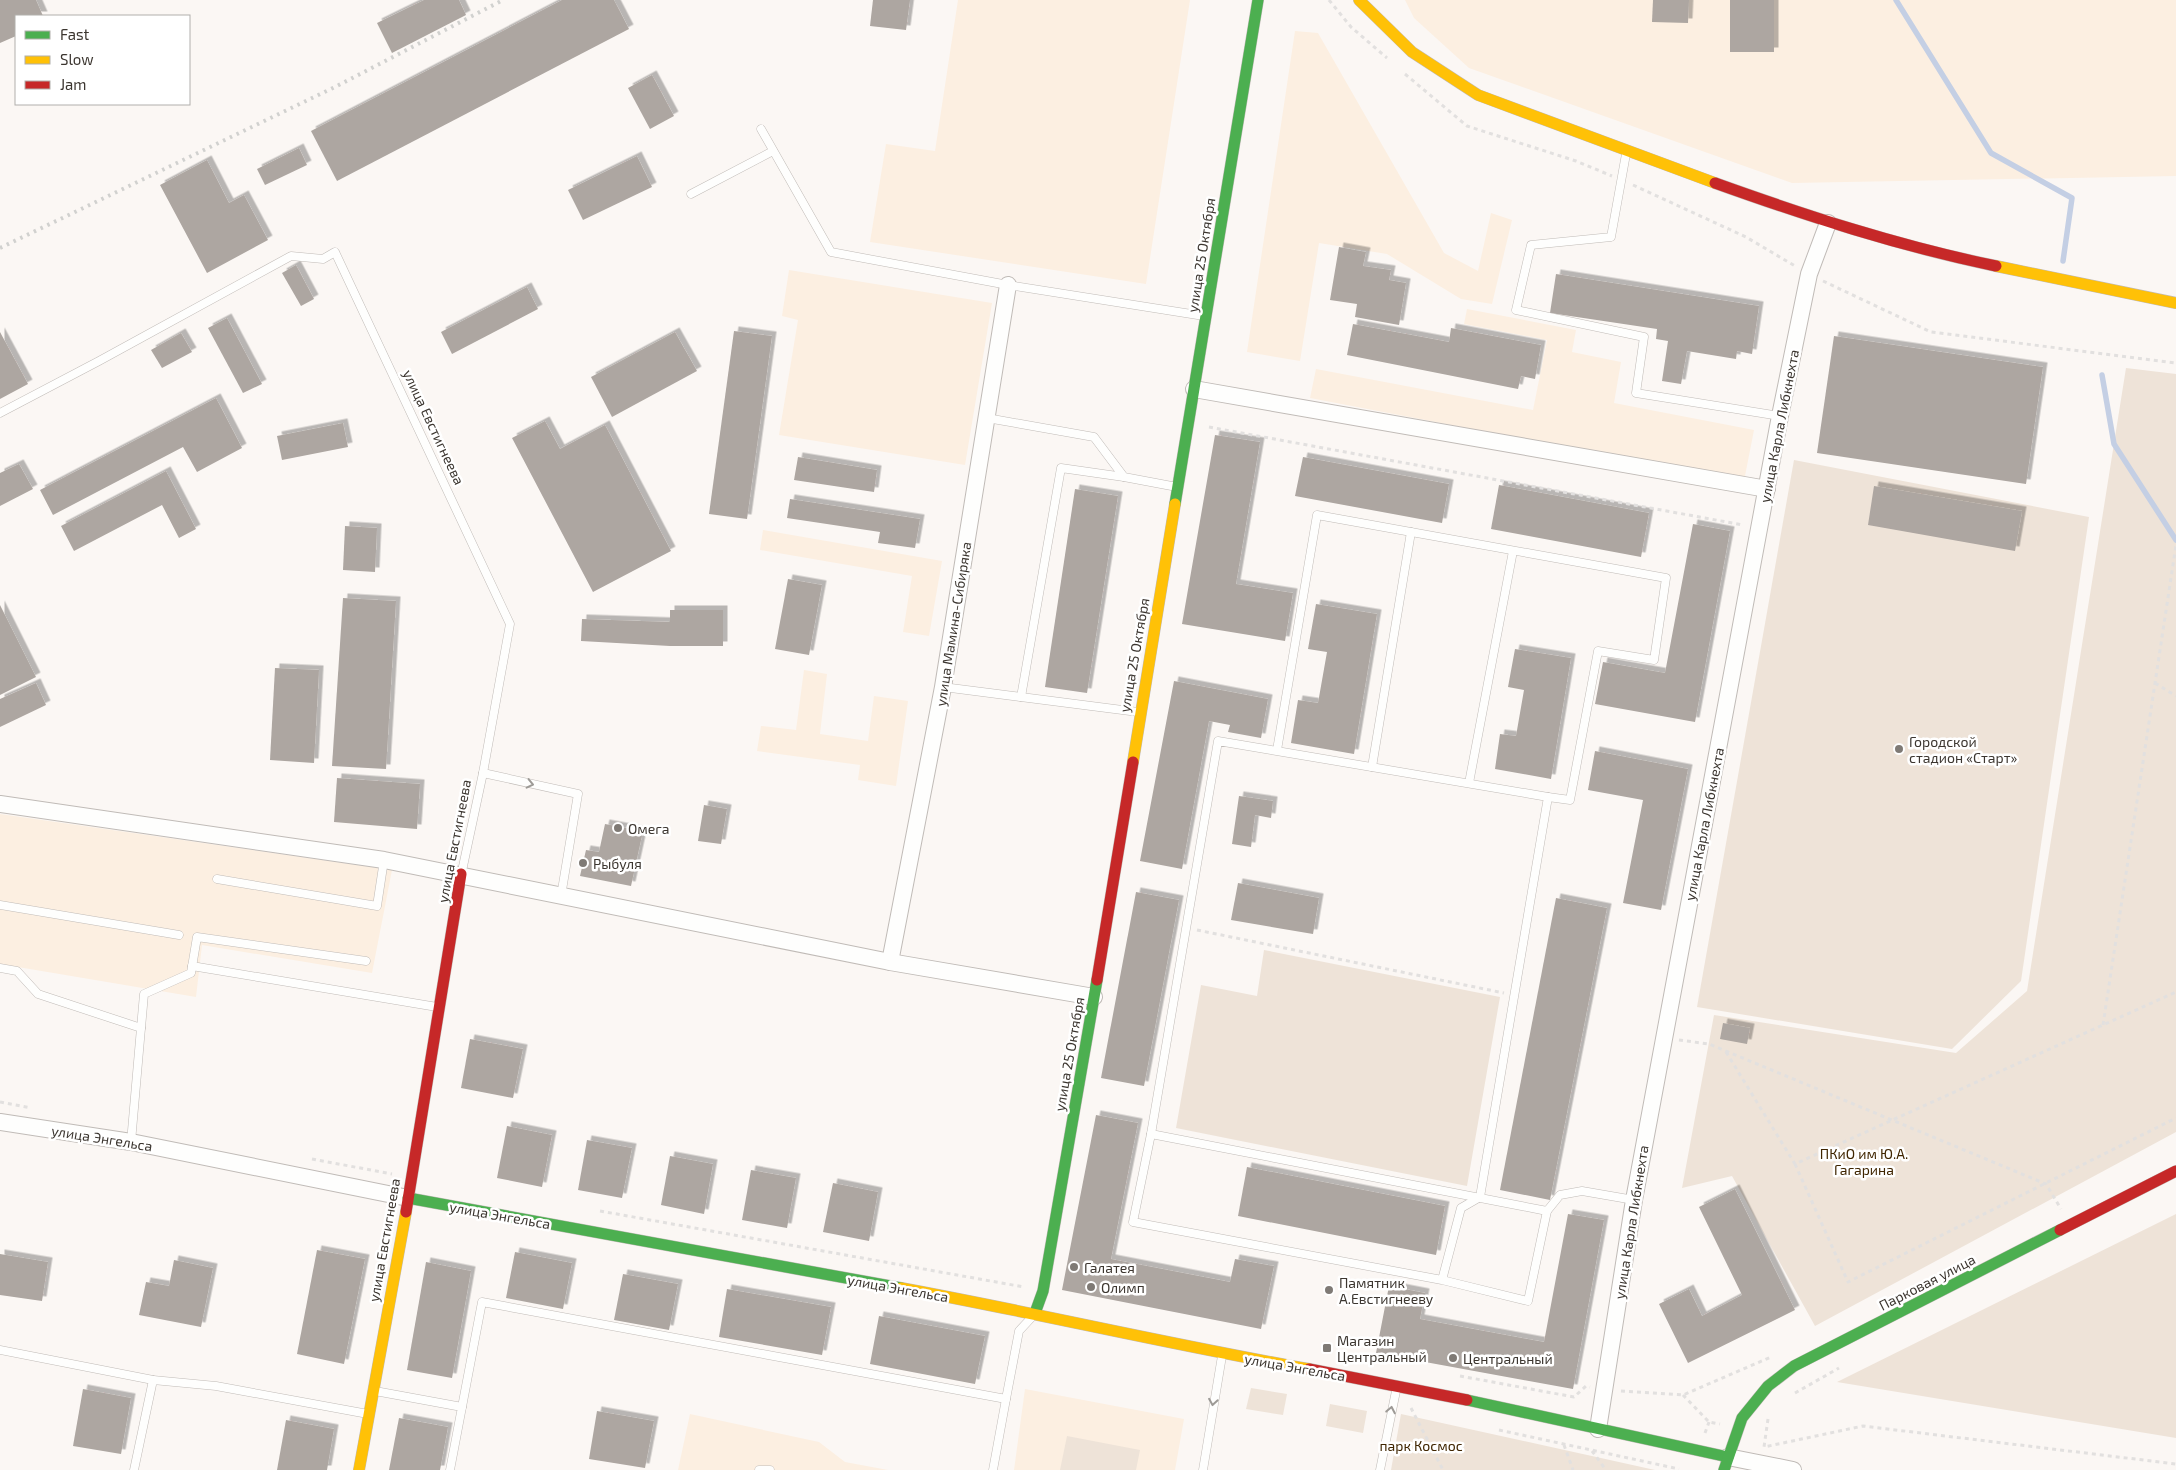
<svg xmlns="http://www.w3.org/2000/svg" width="2176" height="1470" font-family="'Exo 2',sans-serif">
	<defs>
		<filter id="shadow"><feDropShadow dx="4.5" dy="-4.5" stdDeviation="0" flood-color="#0004"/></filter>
	</defs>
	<rect width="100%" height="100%" fill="#fbf7f4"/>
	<g fill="#fcefe1">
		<polygon points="958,0 1190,0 1146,284 870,242 886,144 935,151"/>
		<polygon points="1405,0 2176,0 2176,176 1792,183 1469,68 1414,18"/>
		<polygon points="1295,31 1318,33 1444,253 1478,271 1491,213 1512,220 1492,304 1461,299 1387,254 1319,243 1300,361 1247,352"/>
		<polygon points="789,270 992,303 965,465 779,435 798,320 782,316"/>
		<polygon points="1467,309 1576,330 1572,352 1621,362 1614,403 1754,430 1744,481 1310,398 1316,369 1533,410 1547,340 1464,324"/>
		<polygon points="763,530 942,561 929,636 903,632 912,576 760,550"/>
		<polygon points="804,670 827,674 820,734 868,741 874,696 908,701 896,786 858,780 860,765 757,751 761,726 796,730"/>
		<polygon points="0,814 392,870 372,973 202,945 196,997 0,964"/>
		<polygon points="1025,1389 1184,1419 1175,1470 1014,1470"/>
		<polygon points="690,1414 819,1442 845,1462 888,1470 678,1470"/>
	</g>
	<g fill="#eee3d8">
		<polygon points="2126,368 2176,374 2176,1132 1815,1326 1732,1176 1682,1188 1714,1015 1956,1053 2027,991"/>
		<polygon points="1794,460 2089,517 2021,981 1952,1049 1697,1007"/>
		<polygon points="1264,950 1500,997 1467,1186 1176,1128 1201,985 1257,996"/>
		<polygon points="2176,1214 2176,1438 1837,1382"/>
		<polygon points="1251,1388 1287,1394 1283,1415 1246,1409"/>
		<polygon points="1330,1404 1367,1411 1363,1433 1326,1426"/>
		<polygon points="1401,1414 1655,1470 1391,1470"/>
		<polygon points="1067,1436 1140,1450 1136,1470 1060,1470"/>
	</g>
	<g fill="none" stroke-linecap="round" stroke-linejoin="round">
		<g stroke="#c4cfe4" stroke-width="5.5">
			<polyline points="1896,0 1991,153 2072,198 2063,261"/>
			<polyline points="2102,375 2114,444 2176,540"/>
		</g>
	</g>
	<g fill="#ada6a1" filter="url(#shadow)">
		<polygon points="0,0 36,0 43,16 16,16 16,36 0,43"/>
		<polygon points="424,0 459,0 466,15 392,53 377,23"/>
		<polygon points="562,0 614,0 629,29 337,181 311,131"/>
		<polygon points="873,0 910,0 906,30 870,26"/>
		<polygon points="1653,0 1689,0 1688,23 1652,22"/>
		<rect x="1730" y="0" width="44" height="52"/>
		<polygon points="652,75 674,116 650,129 628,88"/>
		<polygon points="299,148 307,165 265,185 257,169"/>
		<polygon points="637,156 652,187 583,220 568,190"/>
		<polygon points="207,160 229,203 244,195 268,240 207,273 160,185"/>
		<polygon points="1339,247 1366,252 1363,266 1391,270 1389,280 1406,283 1399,325 1355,317 1357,304 1330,300"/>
		<polygon points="296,265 314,299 301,306 282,273"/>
		<polygon points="1556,274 1759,306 1752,354 1737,351 1736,359 1687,351 1681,384 1662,381 1668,341 1656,339 1657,329 1550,313"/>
		<polygon points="527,287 538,309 452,354 441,332"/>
		<polygon points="227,318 262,384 243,393 208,328"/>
		<polygon points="1353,324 1449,342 1451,328 1541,345 1535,379 1521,376 1518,389 1347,355"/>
		<polygon points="734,331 772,336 747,519 709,514"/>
		<polygon points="0,332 28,384 0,399"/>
		<polygon points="675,332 697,371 612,417 591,377"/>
		<polygon points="181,333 192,352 162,368 151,350"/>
		<polygon points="1834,336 2043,367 2026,484 1817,453"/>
		<polygon points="216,398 242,448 197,472 183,447 53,515 40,490"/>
		<polygon points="545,421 560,449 605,425 671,551 593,592 512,438"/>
		<polygon points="343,423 348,447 282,460 277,436"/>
		<polygon points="1215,435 1260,442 1236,584 1293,593 1285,641 1182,624"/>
		<polygon points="798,457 877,470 874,492 794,480"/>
		<polygon points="1303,457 1449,484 1442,523 1295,496"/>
		<polygon points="19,464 33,489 0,506 0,473"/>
		<polygon points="166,471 196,529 179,538 162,505 74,551 61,526"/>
		<polygon points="1499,485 1649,513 1641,557 1491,529"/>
		<polygon points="1874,486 2022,511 2015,551 1868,525"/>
		<polygon points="1075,489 1118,496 1087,693 1045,687"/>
		<polygon points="790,499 920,519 915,548 878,543 880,532 787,518"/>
		<polygon points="1693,524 1730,531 1695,722 1595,704 1603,662 1665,673"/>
		<polygon points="345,526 377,528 375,572 343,570"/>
		<polygon points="788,579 822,585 809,655 775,649"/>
		<polygon points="343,598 396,601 386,769 332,766"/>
		<polygon points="1316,604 1377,614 1354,754 1291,743 1298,700 1318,703 1327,652 1308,649"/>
		<polygon points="0,605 36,677 0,695"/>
		<polygon points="670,610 723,610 723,646 670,646 581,641 582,619 670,622"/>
		<polygon points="1515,649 1571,658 1551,779 1495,769 1500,734 1516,736 1524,690 1508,687"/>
		<polygon points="275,668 319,670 314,763 270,760"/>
		<polygon points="1174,681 1268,699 1261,738 1228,732 1230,725 1209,721 1182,869 1140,861"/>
		<polygon points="36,683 46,705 0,727 0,699"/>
		<polygon points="1595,751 1688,769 1661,910 1623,903 1643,800 1588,790"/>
		<polygon points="337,778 420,784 417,829 334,822"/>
		<polygon points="1239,796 1273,801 1271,818 1255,815 1251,847 1232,844"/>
		<polygon points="704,805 727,809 721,844 698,841"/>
		<polygon points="605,824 643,831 631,886 580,876 586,850 599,852"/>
		<polygon points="1238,883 1319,898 1313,934 1231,920"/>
		<polygon points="1136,892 1179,900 1144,1086 1101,1078"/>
		<polygon points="1556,898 1607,908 1550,1200 1500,1190"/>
		<polygon points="1723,1023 1750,1028 1747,1044 1720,1039"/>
		<polygon points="470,1039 523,1049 513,1098 461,1088"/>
		<polygon points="1096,1115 1138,1123 1111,1259 1230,1282 1235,1259 1274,1266 1261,1329 1062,1290"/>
		<polygon points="507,1126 552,1135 542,1187 497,1178"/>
		<polygon points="587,1140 632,1148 622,1198 578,1190"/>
		<polygon points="670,1156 713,1164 704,1214 661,1205"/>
		<polygon points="1247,1167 1445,1206 1436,1255 1238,1216"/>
		<polygon points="751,1170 796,1178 787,1228 742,1220"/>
		<polygon points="833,1183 878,1192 869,1241 823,1232"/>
		<polygon points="1735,1189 1795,1310 1688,1363 1659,1304 1689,1289 1702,1316 1742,1295 1699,1207"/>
		<polygon points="1568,1214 1604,1220 1573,1389 1376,1353 1389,1286 1425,1293 1420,1319 1544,1342"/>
		<polygon points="317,1250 365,1259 344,1364 297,1354"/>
		<polygon points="515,1252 572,1263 563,1309 506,1298"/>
		<polygon points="0,1254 48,1262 42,1301 0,1295"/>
		<polygon points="174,1260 213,1268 201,1327 139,1315 146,1282 169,1286"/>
		<polygon points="426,1262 471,1271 452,1378 407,1370"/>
		<polygon points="623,1274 678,1284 669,1330 614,1320"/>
		<polygon points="727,1289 831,1307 822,1355 719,1337"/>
		<polygon points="879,1316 985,1336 975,1384 870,1364"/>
		<polygon points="83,1389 131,1398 121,1454 73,1446"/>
		<polygon points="597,1411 654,1421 645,1468 589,1459"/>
		<polygon points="399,1418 448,1427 440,1470 389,1470"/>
		<polygon points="286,1420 334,1429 327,1470 277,1470"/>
	</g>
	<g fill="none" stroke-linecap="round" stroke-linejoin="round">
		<defs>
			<g id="lane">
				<polyline points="761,129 831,252 1008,285 1204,316"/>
				<polyline points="1626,154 1611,237 1531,245 1516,310 1644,337 1636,393 1780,416"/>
				<polyline points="691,194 773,151"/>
				<polyline points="0,413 99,361 291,256 323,259 335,252 510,624 483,773 462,871"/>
				<polyline points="987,418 1094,437 1124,477 1177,487"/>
				<polyline points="943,687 1138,712"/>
				<polyline points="1021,697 1061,468 1124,477"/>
				<polyline points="1277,750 1317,515 1666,578 1654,660 1598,651 1570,800 1548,797"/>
				<polyline points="1372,767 1411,532"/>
				<polyline points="483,773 578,794 561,896"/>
				<polyline points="1469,783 1513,551"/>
				<polyline points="217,879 377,906 384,860"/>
				<polyline points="0,905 179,935"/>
				<polyline points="192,966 437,1007"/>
				<polyline points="0,968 17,971 38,994 141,1028 131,1142"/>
				<polyline points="141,1028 144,994 191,973 197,937 366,961"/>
				<polyline points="1151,1134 1547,1211 1560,1195 1582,1191 1634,1200"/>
				<polyline points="1442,1280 1461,1208 1480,1197 1548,797 1218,741 1151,1134 1133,1222 1442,1280 1528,1301 1547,1211"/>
				<polyline points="0,1350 153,1380"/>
				<polyline points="375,1391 462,1407 450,1470"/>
				<polyline points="462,1407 482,1302 1006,1399 1019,1331 1032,1317"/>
				<polyline points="134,1470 153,1380 216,1386 368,1414"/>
				<polyline points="759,1470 770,1470"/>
				<polyline points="993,1470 1006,1399"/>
				<polyline points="1203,1470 1222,1356"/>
				<polyline points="1380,1470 1397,1386"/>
			</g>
			<g id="street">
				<polyline points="1194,389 1767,489"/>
				<polyline points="0,804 384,860 890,962 1094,997"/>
				<polyline points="890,962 943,687 1008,285"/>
				<polyline points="0,1122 131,1142 408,1198"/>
				<polyline points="1598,1429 1634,1200 1780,416 1809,274 1828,223"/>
				<polyline points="1728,1457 1793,1470"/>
			</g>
			<g id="fast">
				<polyline points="1175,504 1258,0"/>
				<polyline points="408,1198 901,1288"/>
				<polyline points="1035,1313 1043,1291 1097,980"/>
				<polyline points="1467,1400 1728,1457"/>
				<polyline points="1724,1470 1742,1418 1768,1386 1794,1366 2060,1230"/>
			</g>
			<g id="slow">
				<polyline points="1359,0 1412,52 1478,95 1715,183"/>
				<polyline points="1996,266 2176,303"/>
				<polyline points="1133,762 1175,504"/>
				<path d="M 901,1288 C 1037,1313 1172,1345 1309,1369"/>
				<polyline points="359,1470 406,1212"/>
			</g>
			<g id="jam">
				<path d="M 1715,183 C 1807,216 1899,246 1996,266"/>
				<polyline points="1097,980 1133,762"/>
				<polyline points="406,1212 461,874"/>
				<polyline points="2060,1230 2176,1171"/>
				<polyline points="1309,1369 1467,1400"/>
			</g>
		</defs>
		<use href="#lane" stroke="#c0bbb7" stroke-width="9"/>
		<use href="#street" stroke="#c0bbb7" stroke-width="18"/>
		<use href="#fast" stroke="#c0bbb7" stroke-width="12"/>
		<use href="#slow" stroke="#c0bbb7" stroke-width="12"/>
		<use href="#jam" stroke="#c0bbb7" stroke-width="12"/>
		<g stroke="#e2e0df" stroke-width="3" stroke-dasharray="4 4" stroke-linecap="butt">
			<polyline points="1329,0 1351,27 1387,58"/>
			<polyline points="1405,74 1467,126 1576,161 1612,176"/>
			<polyline points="1633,185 1746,237 1795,266"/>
			<polyline points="1823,281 1931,332 2176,363"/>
			<polyline points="1209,427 1743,525"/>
			<polyline points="2155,683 2176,696"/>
			<polyline points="1197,930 1504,993"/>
			<polyline points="2103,1025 2176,545"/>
			<polyline points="1679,1040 1709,1044 2046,1184 2061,1209"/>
			<polyline points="1726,1052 1795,1164 2176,992"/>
			<polyline points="0,1102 31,1108"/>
			<polyline points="312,1159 392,1174"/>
			<polyline points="1795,1164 1848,1282 2176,1118"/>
			<polyline points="600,1211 1024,1287"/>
			<polyline points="1460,1376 1574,1397 1586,1386 1590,1387"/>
			<polyline points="1621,1391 1683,1395 1771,1357"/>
			<polyline points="1795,1393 1839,1368"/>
			<polyline points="1683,1395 1709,1422 1720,1424"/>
			<polyline points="1411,1408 1443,1470"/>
			<polyline points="1768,1419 1764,1447 1863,1426 2176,1464"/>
			<polyline points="1499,1430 1679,1469"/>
			<polyline points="1705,1433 1709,1422"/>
			<polyline points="1564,1445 1573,1470"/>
			<polyline points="1592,1451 1606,1470"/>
		</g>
		<use href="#lane" stroke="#fefefd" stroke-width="8"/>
		<use href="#street" stroke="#fefefd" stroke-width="16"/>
		<use href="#fast" stroke="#4caf50" stroke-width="11"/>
		<use href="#slow" stroke="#ffc107" stroke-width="11"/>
		<use href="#jam" stroke="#c62828" stroke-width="11"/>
		<polyline stroke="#d1d1cf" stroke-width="4" stroke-dasharray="2.5 5" stroke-linecap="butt" points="0,248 335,87 503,0"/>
	</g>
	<defs><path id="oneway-chevron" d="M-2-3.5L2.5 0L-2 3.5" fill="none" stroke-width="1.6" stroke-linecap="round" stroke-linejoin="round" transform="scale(1.25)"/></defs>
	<g stroke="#9d9a96">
		<use href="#oneway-chevron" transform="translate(530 784) rotate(13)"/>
		<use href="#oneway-chevron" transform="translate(1213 1402) rotate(99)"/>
		<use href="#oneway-chevron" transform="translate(1391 1410) rotate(-79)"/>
	</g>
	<g fill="#7f7a75" stroke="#fff" stroke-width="2">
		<circle cx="1899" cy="749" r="5"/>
		<circle cx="618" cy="828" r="5"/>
		<circle cx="583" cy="863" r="5"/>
		<circle cx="1074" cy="1267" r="5"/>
		<circle cx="1091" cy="1287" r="5"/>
		<circle cx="1329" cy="1290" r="5"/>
		<rect x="1322" y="1343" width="10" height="10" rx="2.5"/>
		<circle cx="1453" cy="1358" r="5"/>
	</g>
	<g text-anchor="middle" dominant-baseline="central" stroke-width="5" stroke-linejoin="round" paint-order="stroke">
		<g font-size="14" fill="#3c3630" stroke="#fff">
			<text transform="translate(1201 255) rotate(-81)">улица 25 Октября</text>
			<text transform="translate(1779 426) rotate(-79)">улица Карла Либкнехта</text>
			<text transform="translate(434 427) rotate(65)">улица Евстигнеева</text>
			<text transform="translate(953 624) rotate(-81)">улица Мамина-Сибиряка</text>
			<text transform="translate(1134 655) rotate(-80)">улица 25 Октября</text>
			<text transform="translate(1704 824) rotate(-79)">улица Карла Либкнехта</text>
			<text transform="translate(454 841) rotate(-79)">улица Евстигнеева</text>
			<text transform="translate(1069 1054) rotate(-80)">улица 25 Октября</text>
			<text transform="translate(102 1138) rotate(9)">улица Энгельса</text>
			<text transform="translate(500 1215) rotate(10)">улица Энгельса</text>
			<text transform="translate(1631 1222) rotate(-81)">улица Карла Либкнехта</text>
			<text transform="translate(384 1240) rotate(-80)">улица Евстигнеева</text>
			<text transform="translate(1927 1282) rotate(-27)">Парковая улица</text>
			<text transform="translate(898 1288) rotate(10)">улица Энгельса</text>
			<text transform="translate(1295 1367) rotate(10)">улица Энгельса</text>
		</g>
		<g font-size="14" fill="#3c3630" stroke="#fff" text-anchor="start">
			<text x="1909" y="741">Городской<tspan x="1909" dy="16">стадион «Старт»</tspan></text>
			<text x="628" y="828">Омега</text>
			<text x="593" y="863">Рыбуля</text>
			<text x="1084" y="1267">Галатея</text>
			<text x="1339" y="1282">Памятник<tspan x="1339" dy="16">А.Евстигнееву</tspan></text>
			<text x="1101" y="1287">Олимп</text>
			<text x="1337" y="1340">Магазин<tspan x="1337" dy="16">Центральный</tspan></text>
			<text x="1463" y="1358">Центральный</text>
		</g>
		<g font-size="14" fill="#3f2500" stroke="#fff">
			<text x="1864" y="1153">ПКиО им Ю.А.<tspan x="1864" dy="16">Гагарина</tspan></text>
			<text x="1421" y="1445">парк Космос</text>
		</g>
	</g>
	<rect x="15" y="15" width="175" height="90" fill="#ffffff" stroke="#b1afac"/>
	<rect x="25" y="31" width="25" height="8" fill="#4caf50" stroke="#b1afac"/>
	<text x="60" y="40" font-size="15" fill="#3c3630">Fast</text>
	<rect x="25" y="56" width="25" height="8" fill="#ffc107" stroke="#b1afac"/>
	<text x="60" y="65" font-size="15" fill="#3c3630">Slow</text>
	<rect x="25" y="81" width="25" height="8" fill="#c62828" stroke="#b1afac"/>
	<text x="60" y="90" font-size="15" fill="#3c3630">Jam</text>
</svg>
